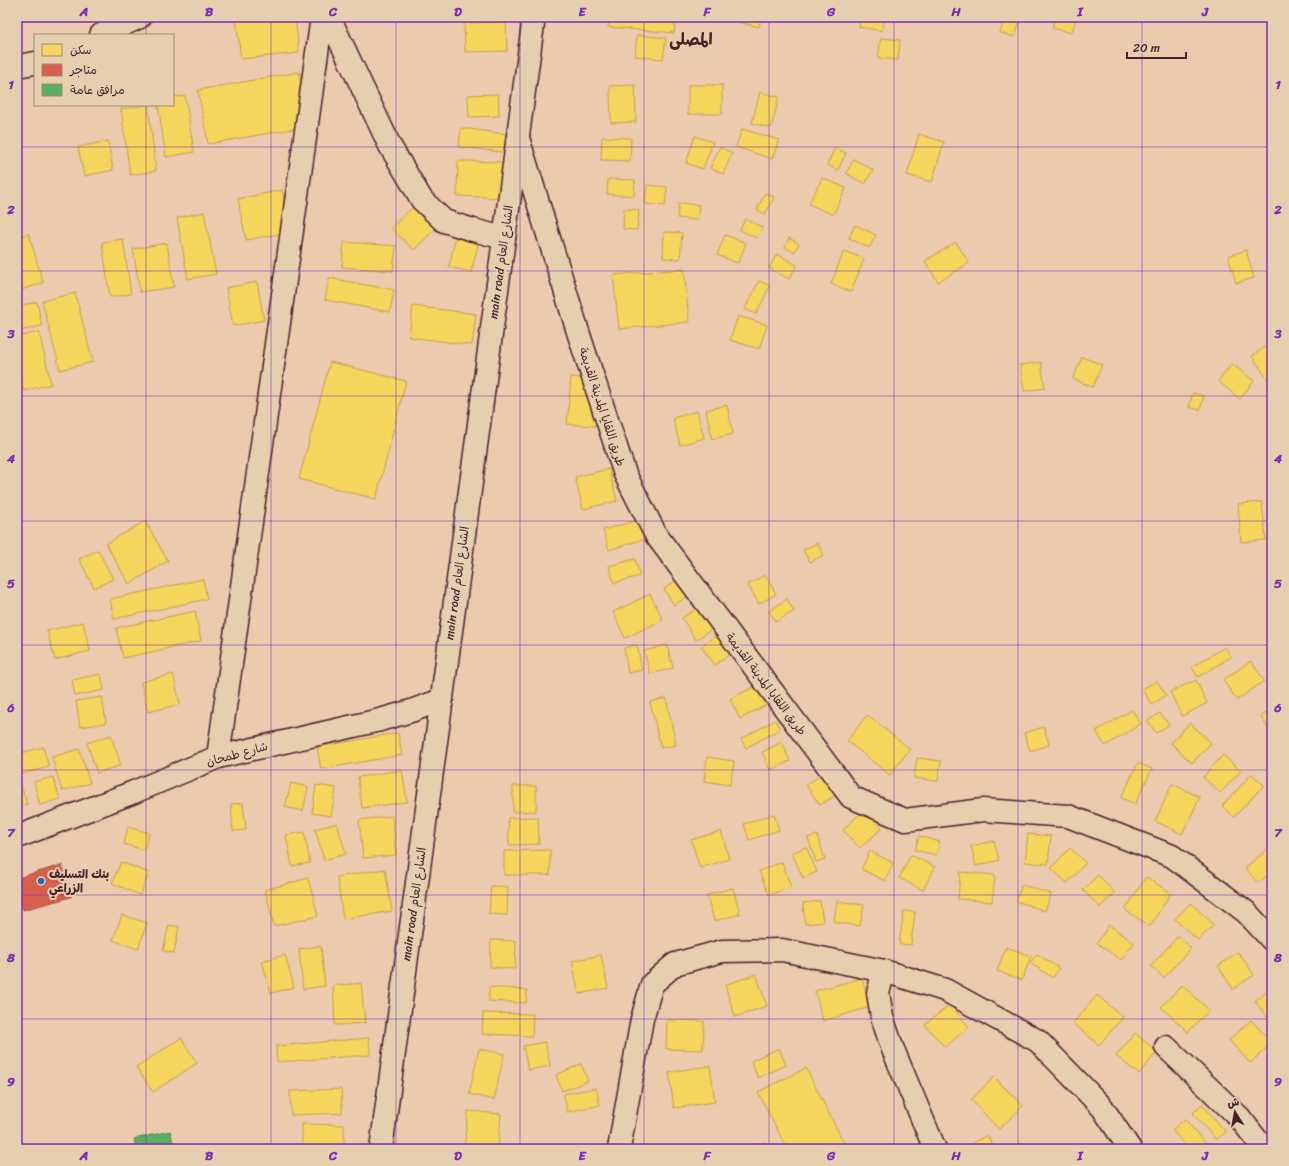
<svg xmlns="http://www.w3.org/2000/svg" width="1289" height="1166" font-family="Sriracha,'Playpen Sans Arabic',sans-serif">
	<rect width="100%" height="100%" fill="#ebcaae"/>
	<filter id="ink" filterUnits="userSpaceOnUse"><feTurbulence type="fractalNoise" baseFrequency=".025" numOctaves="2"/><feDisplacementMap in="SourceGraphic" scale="8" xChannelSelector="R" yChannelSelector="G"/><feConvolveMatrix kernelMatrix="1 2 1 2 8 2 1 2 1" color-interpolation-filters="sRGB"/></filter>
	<g filter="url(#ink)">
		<g fill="#f6d55c" stroke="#c29e4d">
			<polygon points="236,17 295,17 299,53 241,59"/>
			<polygon points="609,17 676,17 674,33 608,27"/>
			<polygon points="717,17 761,17 759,27"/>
			<polygon points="861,17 884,17 882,31 859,27"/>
			<polygon points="1005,17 1021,17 1015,37 1000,33"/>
			<polygon points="1055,17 1076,17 1072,33 1052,28"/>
			<polygon points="506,22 507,51 465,52 464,23"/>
			<polygon points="637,35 666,38 663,59 635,56"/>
			<polygon points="881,38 900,40 898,60 878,58"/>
			<polygon points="299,72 309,126 208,144 198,90"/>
			<polygon points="635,85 636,122 611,123 610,86"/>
			<rect x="688" y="85" width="34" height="29"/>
			<polygon points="760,92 779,97 771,128 752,123"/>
			<polygon points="498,94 499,116 469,117 468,95"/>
			<polygon points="185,96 194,152 166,157 158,105 173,105 173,97"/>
			<polygon points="148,105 156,171 130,175 121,109"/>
			<polygon points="461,128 513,135 510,153 459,147"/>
			<polygon points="742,129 779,140 772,159 736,147"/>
			<polygon points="919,134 944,142 932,182 907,175"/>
			<polygon points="695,136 713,142 703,169 686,163"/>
			<polygon points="602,137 631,138 630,161 601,160"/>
			<polygon points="108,141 113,170 84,176 78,147"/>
			<polygon points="720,147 732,153 723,174 710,168"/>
			<polygon points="835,148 846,153 838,170 827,165"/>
			<polygon points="854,159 873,170 865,184 846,173"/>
			<polygon points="458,161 508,162 507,198 457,196"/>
			<polygon points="822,178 846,188 833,215 809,204"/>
			<polygon points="608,179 635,180 634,196 607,194"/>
			<polygon points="647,185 667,187 665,206 645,204"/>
			<polygon points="282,190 290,232 246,240 238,199"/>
			<polygon points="765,193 774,197 765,214 757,210"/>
			<polygon points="679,203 699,205 697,220 677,218"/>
			<polygon points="416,204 438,226 414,250 391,228"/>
			<polygon points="624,209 639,210 637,230 623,229"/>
			<polygon points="204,212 216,274 188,279 177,218"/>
			<polygon points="745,219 762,227 757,238 740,230"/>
			<polygon points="855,225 876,235 869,248 849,238"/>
			<polygon points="664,232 682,233 680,259 663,258"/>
			<polygon points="29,234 43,283 17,291 17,237"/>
			<polygon points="456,235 479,241 471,272 449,267"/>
			<polygon points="725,235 746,243 738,263 717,255"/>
			<polygon points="789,238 799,244 794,252 785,247"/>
			<polygon points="123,239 131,294 110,297 102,242"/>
			<polygon points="344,242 396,246 393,271 342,267"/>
			<polygon points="956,242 969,263 938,282 925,261"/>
			<polygon points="167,243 174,287 140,292 133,249"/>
			<polygon points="1246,250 1254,278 1236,283 1228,256"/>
			<polygon points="844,251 864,259 851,292 831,284"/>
			<polygon points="777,254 797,265 789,279 769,268"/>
			<polygon points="684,269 689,322 619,329 613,275"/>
			<polygon points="329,278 394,290 390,312 325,300"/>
			<polygon points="759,281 770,286 756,314 745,309"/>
			<polygon points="257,282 264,320 233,326 226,288"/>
			<polygon points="75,293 93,362 60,370 42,301"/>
			<polygon points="37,302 42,326 19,331 17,320 17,306"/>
			<polygon points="413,306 476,314 472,345 409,337"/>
			<polygon points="738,316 767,325 759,349 730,340"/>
			<polygon points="39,332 51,384 24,391 17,361 17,337"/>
			<polygon points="1272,342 1272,378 1269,381 1252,356"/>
			<polygon points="1082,357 1102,365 1093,387 1073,379"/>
			<polygon points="330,362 406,381 376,499 299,479"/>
			<polygon points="1041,362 1045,388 1024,391 1020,365"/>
			<polygon points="1232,364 1254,381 1240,399 1218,381"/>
			<polygon points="571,377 599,380 595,426 567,424"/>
			<polygon points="1193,393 1204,396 1200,410 1189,407"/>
			<polygon points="727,405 733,434 712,439 706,410"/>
			<polygon points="697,411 704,438 680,445 673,418"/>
			<polygon points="609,469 617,501 583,509 575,477"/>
			<polygon points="1262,502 1266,540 1241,542 1238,504"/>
			<polygon points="638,520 644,539 609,550 603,530"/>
			<polygon points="145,521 168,561 129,584 106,544"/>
			<polygon points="817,543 824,555 810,562 803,550"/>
			<polygon points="98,550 113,579 94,588 79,559"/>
			<polygon points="635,559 640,576 614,583 609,566"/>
			<polygon points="765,575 776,594 759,604 748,585"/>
			<polygon points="682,577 692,593 674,605 664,589"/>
			<polygon points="203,579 207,599 114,619 110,599"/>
			<polygon points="650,594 663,620 625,638 613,612"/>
			<polygon points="787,599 794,611 776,622 769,611"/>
			<polygon points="708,601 722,622 696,640 682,618"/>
			<polygon points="195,611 201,641 123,658 116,628"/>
			<polygon points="83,622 90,651 55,660 47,631"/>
			<polygon points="723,631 736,650 715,665 701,646"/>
			<polygon points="637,645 642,670 628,673 624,648"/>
			<polygon points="667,645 673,668 650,674 644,651"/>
			<polygon points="1225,647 1231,657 1198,677 1192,667"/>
			<polygon points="1251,661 1264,681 1237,700 1223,680"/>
			<polygon points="101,674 104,690 75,696 72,680"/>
			<polygon points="173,674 180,704 148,712 141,682"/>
			<polygon points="1196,680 1207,703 1182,716 1170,692"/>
			<polygon points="1157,681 1166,695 1152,705 1142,689"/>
			<polygon points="758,685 768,704 740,719 730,699"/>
			<polygon points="17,694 21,707 17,708"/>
			<polygon points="102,697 106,723 80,727 76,701"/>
			<polygon points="666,698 676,745 661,748 650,702"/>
			<polygon points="1132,710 1141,724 1105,746 1096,731"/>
			<polygon points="1272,710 1272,736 1261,716"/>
			<polygon points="1160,713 1169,725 1156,733 1148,721"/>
			<polygon points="867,715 910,749 890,775 847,741"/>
			<polygon points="775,720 780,729 746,748 741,739"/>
			<polygon points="1190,723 1211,743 1192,763 1171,743"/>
			<polygon points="1044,727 1049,745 1030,751 1024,733"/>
			<polygon points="398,733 402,755 321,769 317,747"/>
			<polygon points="111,735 121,765 97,773 87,743"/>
			<polygon points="782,742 790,761 770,770 762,752"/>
			<polygon points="43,747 49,767 22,774 17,754"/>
			<polygon points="79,749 90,783 62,791 52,757"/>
			<polygon points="1223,755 1241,771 1220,793 1203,777"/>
			<polygon points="707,757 734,761 730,785 704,781"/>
			<polygon points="917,758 941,761 938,781 914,778"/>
			<polygon points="1138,763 1152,769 1135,804 1121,798"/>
			<polygon points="402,770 407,802 362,808 358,777"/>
			<polygon points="827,771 841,792 820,805 806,785"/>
			<polygon points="17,774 27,804 17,807"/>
			<polygon points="1252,774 1264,785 1234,817 1222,806"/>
			<polygon points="53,777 60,799 40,805 34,782"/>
			<polygon points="291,783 308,787 303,811 285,807"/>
			<polygon points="1172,784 1200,797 1182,834 1155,821"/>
			<polygon points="316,785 336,788 331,816 312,813"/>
			<polygon points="513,786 536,786 536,811 513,812"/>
			<polygon points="243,803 246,830 233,831 231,804"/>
			<polygon points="865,809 882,828 860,848 843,830"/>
			<polygon points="774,814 779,830 749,840 744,824"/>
			<polygon points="392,816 396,855 363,858 359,820"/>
			<polygon points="538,817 539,844 509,845 508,818"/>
			<polygon points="337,823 346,854 324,860 315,829"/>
			<polygon points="128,827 149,833 144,850 124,844"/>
			<polygon points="721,831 729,859 700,868 691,840"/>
			<polygon points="304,832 310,863 292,866 286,835"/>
			<polygon points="1028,834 1051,836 1048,864 1025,862"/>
			<polygon points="817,835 825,859 816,862 808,838"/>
			<polygon points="919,836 940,842 936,855 915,850"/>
			<polygon points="994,841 999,860 976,866 971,846"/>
			<polygon points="806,847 817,872 803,878 792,853"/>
			<polygon points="1270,847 1272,850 1272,871 1258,883 1245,868"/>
			<polygon points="1070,848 1086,863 1067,883 1051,868"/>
			<polygon points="550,850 550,875 504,875 504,851"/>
			<polygon points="870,851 893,863 885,881 861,869"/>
			<polygon points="911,855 935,867 923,890 899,878"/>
			<polygon points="121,862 149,873 140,895 112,883"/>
			<polygon points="782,862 791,887 769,895 759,871"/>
			<polygon points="385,869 392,911 343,919 337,877"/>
			<polygon points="960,872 995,875 992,902 958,899"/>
			<polygon points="1098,875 1115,893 1100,907 1083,890"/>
			<polygon points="1146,877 1171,893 1150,926 1125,910"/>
			<polygon points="308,878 318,916 274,926 265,890"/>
			<polygon points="1022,885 1051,894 1045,911 1016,901"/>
			<polygon points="491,886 508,887 507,915 489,914"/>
			<polygon points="733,888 740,914 714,921 707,895"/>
			<polygon points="820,901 823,922 805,924 803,903"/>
			<polygon points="837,901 864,905 860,926 834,922"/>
			<polygon points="1191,903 1214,925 1198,940 1175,919"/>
			<polygon points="904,911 915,912 911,945 899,944"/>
			<polygon points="122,915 147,923 138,949 113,940"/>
			<polygon points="169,925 179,927 174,953 163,951"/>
			<polygon points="1109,925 1134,943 1121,960 1097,943"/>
			<polygon points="1178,936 1191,948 1164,978 1151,966"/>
			<polygon points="491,940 516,941 515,969 490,967"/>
			<polygon points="321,946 325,986 303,989 299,949"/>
			<polygon points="1006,947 1031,956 1022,980 997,971"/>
			<polygon points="1238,952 1254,975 1233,989 1218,966"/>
			<polygon points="1037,954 1059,968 1053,978 1030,963"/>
			<polygon points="285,955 294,987 271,993 262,961"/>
			<polygon points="601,955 608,988 579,994 572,961"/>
			<polygon points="756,974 767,1006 735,1017 725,985"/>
			<polygon points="862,978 870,1007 823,1021 815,991"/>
			<polygon points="361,983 365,1023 335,1025 333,986"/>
			<polygon points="1182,985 1209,1010 1188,1032 1161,1007"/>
			<polygon points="489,987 527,990 526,1003 489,1001"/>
			<polygon points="1272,988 1272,1024 1255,1001"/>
			<polygon points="1097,995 1123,1017 1099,1045 1073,1023"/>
			<polygon points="950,1004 969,1027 945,1047 925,1025"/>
			<polygon points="483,1013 533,1014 532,1036 482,1034"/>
			<polygon points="667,1020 704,1021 703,1050 666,1049"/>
			<polygon points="1251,1020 1272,1043 1250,1063 1229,1040"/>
			<polygon points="1135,1033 1157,1052 1139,1074 1116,1056"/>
			<polygon points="181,1038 197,1063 153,1092 136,1067"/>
			<polygon points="369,1038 370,1055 277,1062 276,1046"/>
			<polygon points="545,1042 550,1066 528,1070 523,1046"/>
			<polygon points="779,1048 786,1065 758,1078 751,1061"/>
			<polygon points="479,1049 504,1054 494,1100 469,1094"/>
			<polygon points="581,1064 588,1081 562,1091 556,1075"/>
			<polygon points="710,1066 715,1102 674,1108 669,1072"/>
			<polygon points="806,1068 847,1149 787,1149 758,1092"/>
			<polygon points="994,1077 1023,1106 999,1129 971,1100"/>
			<polygon points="596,1088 600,1105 567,1112 564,1094"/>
			<polygon points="341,1089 342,1113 291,1115 290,1091"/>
			<polygon points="1202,1104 1226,1132 1216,1140 1193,1113"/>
			<polygon points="468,1111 501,1114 498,1149 464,1149"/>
			<polygon points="1185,1119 1206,1144 1200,1149 1188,1149 1172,1130"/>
			<polygon points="302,1124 344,1125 344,1149 302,1149"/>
			<polygon points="987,1135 993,1146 988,1149 972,1149 969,1145"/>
			<polygon points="765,1142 767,1149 733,1149"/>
			<polygon points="1020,1142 1026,1149 1013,1149"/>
		</g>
		<polygon fill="#d6604d" stroke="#ac4c43" points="62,865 71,897 23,910 17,889 17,878"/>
		<polygon fill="#5aae61" stroke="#558351" points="170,1131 175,1149 136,1149 134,1139"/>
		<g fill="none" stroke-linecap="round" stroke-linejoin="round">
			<defs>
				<g id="street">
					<polyline points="329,17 390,146 422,200 444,221 473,230 504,238"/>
					<polyline points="101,35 140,17"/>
					<polyline points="17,66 35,63"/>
					<polyline points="518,138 579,335 625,474 656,535 851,797 905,820 983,810 1068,816 1172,856 1246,912 1272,940"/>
					<polyline points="218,757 322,17"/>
					<polyline points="884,971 878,993 882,1017 892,1047 935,1149"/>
					<polyline points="1166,1047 1240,1118 1264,1149"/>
					<polyline points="619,1149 642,1019 652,984 675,964 722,951 782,950 884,971 945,990 1038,1041 1102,1107 1130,1149"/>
				</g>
				<g id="secondary">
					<polyline points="17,837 134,792 218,757 380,720 411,711 441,700"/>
					<polyline points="381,1149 534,17"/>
				</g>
			</defs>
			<use href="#street" stroke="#4a1f2b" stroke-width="25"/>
			<use href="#secondary" stroke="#4a1f2b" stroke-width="25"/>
			<use href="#street" stroke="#e6cfaf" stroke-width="22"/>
			<use href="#secondary" stroke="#e6cfaf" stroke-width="22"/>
		</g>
	</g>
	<path fill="none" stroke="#7b2cbf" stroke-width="1" stroke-opacity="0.55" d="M 146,17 L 146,35M 271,17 L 271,1149M 396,17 L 396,1149M 520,17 L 520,1149M 644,17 L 644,1149M 769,17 L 769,1149M 894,17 L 894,1149M 1018,17 L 1018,1149M 1142,17 L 1142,1149M 146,105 L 146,1149M 17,147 L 1272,147M 17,271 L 1272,271M 17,396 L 1272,396M 17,521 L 1272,521M 17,645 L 1272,645M 17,770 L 1272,770M 17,895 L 1272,895M 17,1019 L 1272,1019"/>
	<circle fill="#1f6fb2" stroke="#e6cfaf" stroke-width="1.5" cx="41" cy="881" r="4"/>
	<g text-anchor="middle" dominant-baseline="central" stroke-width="4" stroke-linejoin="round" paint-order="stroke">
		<g font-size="12" fill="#4a1f2b" stroke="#e6cfaf">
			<text transform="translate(501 262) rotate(-82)">main road الشارع العام</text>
			<text transform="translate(602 407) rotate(72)">طريق اللقايا المدينة القديمة</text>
			<text transform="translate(457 583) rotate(-82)">main road الشارع العام</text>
			<text transform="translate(766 684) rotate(53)">طريق اللقايا المدينة القديمة</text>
			<text transform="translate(237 754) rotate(-15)">شارع طمحان</text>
			<text transform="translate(414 904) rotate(-82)">main road الشارع العام</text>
		</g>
		<g font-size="12" font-weight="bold" fill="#4a1f2b" stroke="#e6cfaf" text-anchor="start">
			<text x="49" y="874">بنك التسليف<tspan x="49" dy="14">الزراعي</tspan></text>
		</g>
		<g font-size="16" font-weight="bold" fill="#4a1f2b" stroke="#e6cfaf">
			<text x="691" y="39">المصلى</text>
		</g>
	</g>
	<rect width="1289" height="1166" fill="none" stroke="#e6cfaf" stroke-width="44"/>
	<rect x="34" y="34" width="140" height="72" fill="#e6cfaf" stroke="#a8897a"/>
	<rect x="42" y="44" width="20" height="12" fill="#f6d55c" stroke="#a8897a"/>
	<text x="70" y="54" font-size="12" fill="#4a1f2b">سكن</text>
	<rect x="42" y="64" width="20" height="12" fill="#d6604d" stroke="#a8897a"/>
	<text x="70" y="74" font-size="12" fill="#4a1f2b">متاجر</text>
	<rect x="42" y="84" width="20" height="12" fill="#5aae61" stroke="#a8897a"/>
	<text x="70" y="94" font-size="12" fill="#4a1f2b">مرافق عامة</text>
	<g transform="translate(1235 1112) rotate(349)" stroke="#e6cfaf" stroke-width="3" paint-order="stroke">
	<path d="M0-3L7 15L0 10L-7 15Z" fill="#4a1f2b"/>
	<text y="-6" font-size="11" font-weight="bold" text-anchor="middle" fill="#4a1f2b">ش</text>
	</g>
	<path d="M1127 52v6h59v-6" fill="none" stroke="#4a1f2b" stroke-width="2"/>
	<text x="1133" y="52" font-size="12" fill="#4a1f2b" stroke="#e6cfaf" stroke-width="3" paint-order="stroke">20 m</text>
	<rect x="22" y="22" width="1245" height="1122" fill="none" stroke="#7b2cbf" stroke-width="1.5"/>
	<g font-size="13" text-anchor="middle" font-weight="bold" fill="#7b2cbf">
		<text x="84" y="16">A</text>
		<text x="209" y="16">B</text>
		<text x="333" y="16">C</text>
		<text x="458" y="16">D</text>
		<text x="582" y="16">E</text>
		<text x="707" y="16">F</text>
		<text x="831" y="16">G</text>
		<text x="956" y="16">H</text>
		<text x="1080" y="16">I</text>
		<text x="1205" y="16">J</text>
		<text x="11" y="89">1</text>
		<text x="1278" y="89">1</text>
		<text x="11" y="214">2</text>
		<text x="1278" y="214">2</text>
		<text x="11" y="338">3</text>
		<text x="1278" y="338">3</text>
		<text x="11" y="463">4</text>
		<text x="1278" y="463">4</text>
		<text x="11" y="588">5</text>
		<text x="1278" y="588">5</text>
		<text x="11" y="712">6</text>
		<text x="1278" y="712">6</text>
		<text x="11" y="837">7</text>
		<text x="1278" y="837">7</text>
		<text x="11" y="962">8</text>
		<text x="1278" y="962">8</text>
		<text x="11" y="1086">9</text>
		<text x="1278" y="1086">9</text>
		<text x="84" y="1160">A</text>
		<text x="209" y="1160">B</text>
		<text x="333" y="1160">C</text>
		<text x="458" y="1160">D</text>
		<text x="582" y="1160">E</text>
		<text x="707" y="1160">F</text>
		<text x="831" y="1160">G</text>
		<text x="956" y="1160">H</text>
		<text x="1080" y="1160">I</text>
		<text x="1205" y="1160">J</text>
	</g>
</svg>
